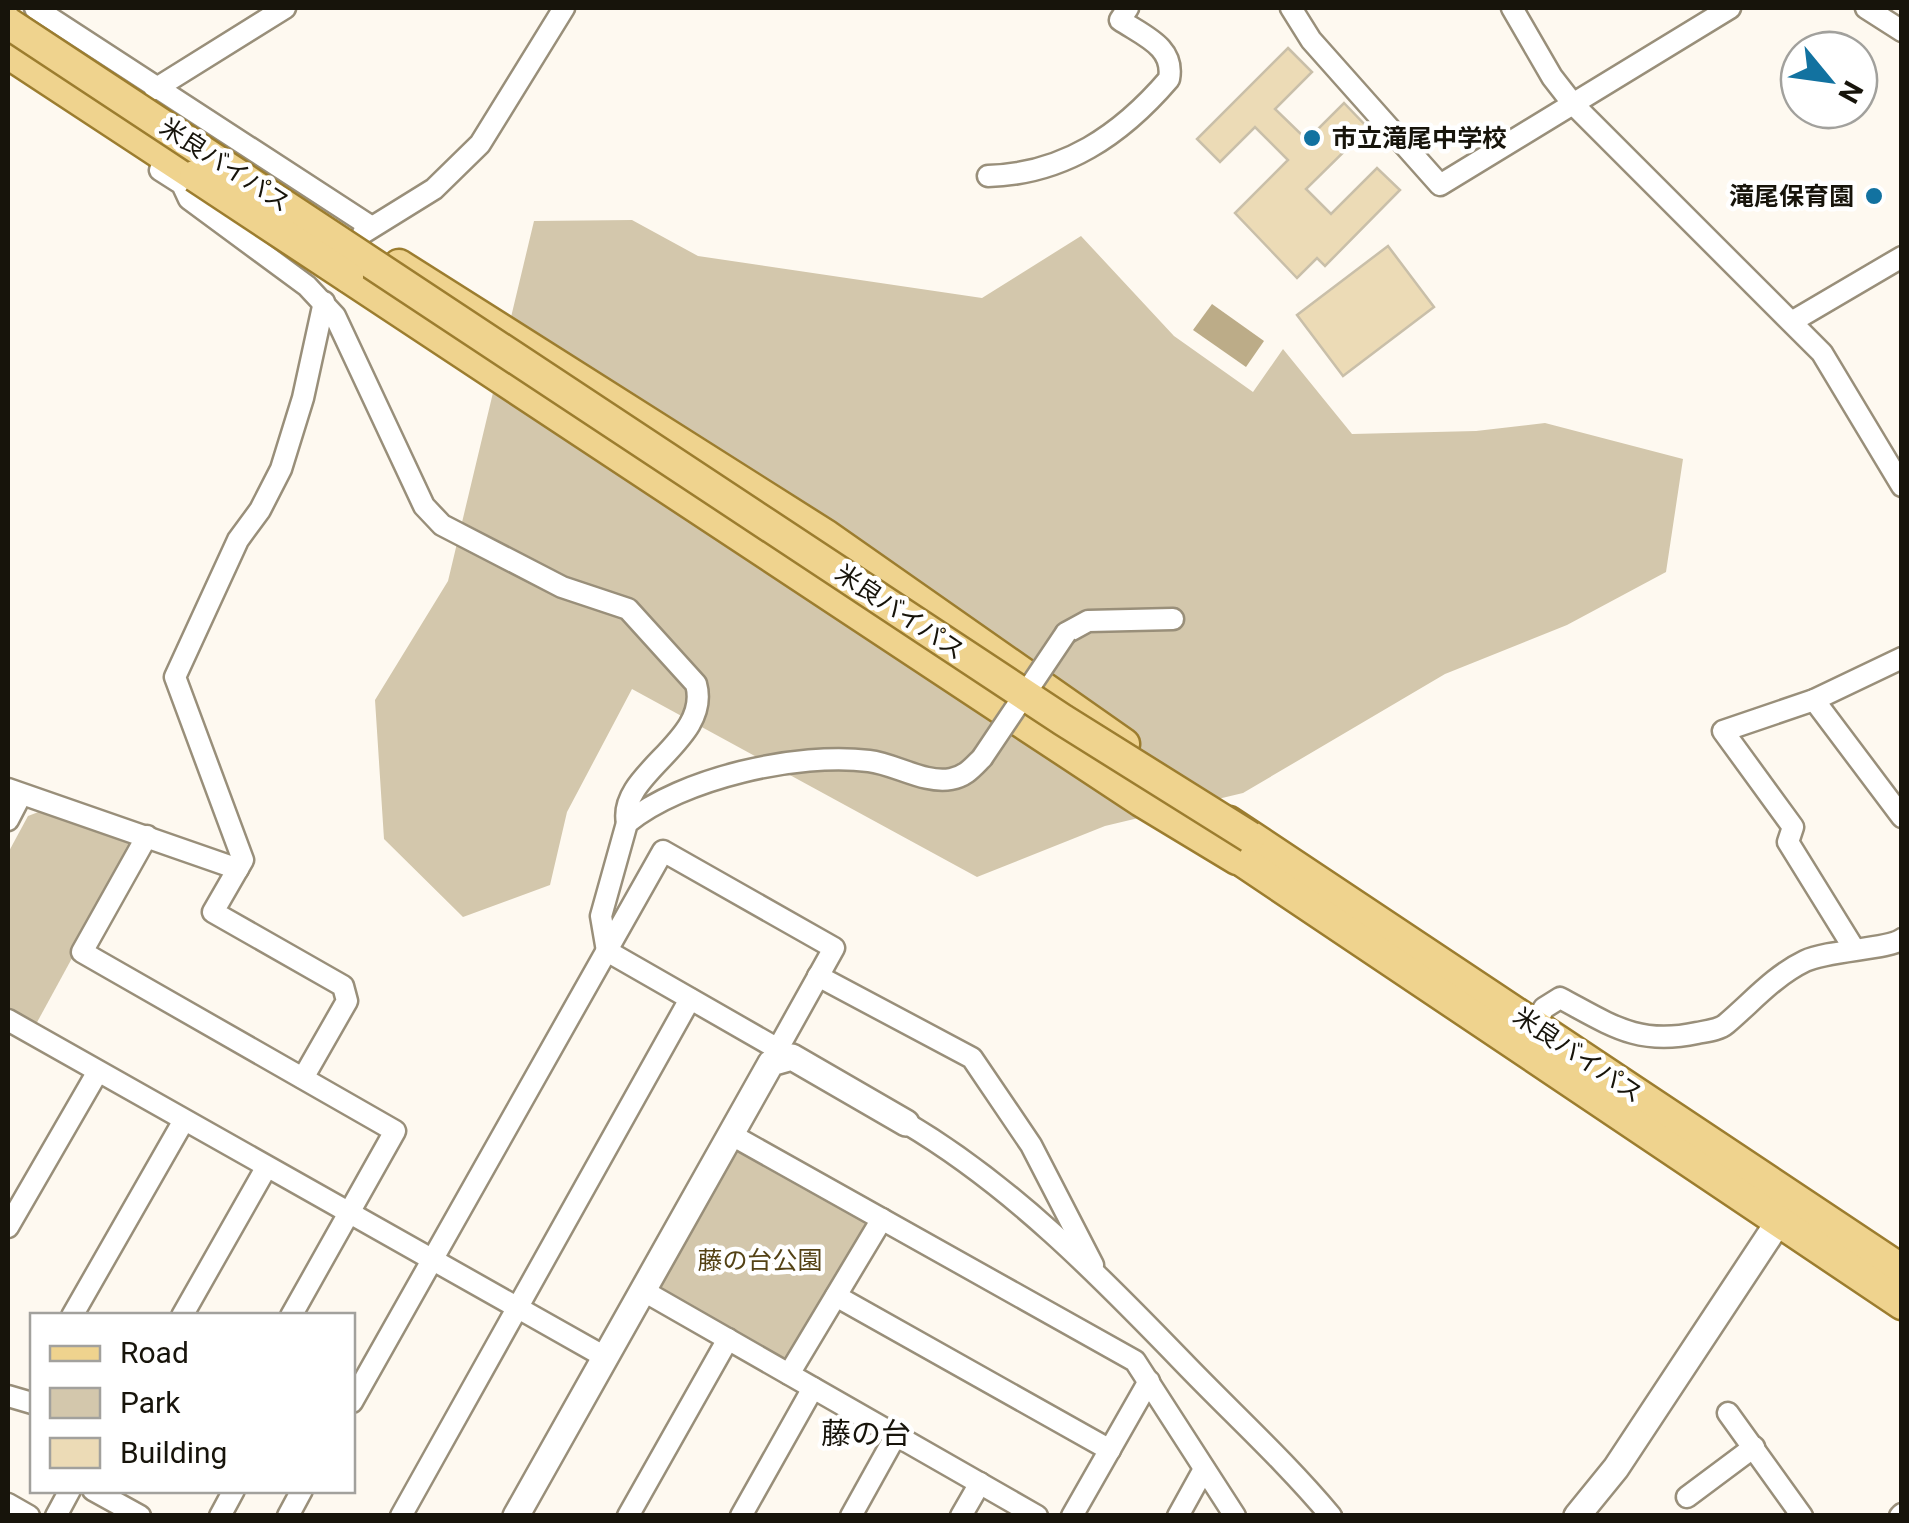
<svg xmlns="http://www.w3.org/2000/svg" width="1909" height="1523" font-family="Roboto,'Noto Sans JP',sans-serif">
	<rect width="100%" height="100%" fill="#fef9f0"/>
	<g fill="#d3c7ac">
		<polygon points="632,220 698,256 982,298 1081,236 1174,336 1253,392 1283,349 1352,434 1476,431 1545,423 1683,459 1666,572 1567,625 1445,674 1243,793 1105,826 977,877 632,689 567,812 550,885 463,917 384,839 375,700 448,581 534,221"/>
		<polygon points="41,811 127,838 131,850 35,1026 8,1010 8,853 28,816"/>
		<polygon points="743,1149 863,1217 866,1230 788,1364 663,1292 661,1281 733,1152"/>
	</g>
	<polygon fill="#bcac88" points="1212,304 1264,341 1246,367 1193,330"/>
	<g fill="#ecdbb6" stroke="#c9bfa9" stroke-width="2.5">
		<polygon points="1288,48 1312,72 1275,109 1307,140 1344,103 1368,128 1306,189 1331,214 1377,168 1400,190 1325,266 1317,258 1297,278 1235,213 1288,160 1255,127 1220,162 1197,139"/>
		<polygon points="1388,246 1434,307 1343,376 1297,315"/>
	</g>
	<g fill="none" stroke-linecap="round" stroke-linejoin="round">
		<defs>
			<g id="minor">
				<polyline points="35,8 370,226"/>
				<polyline points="1291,8 1311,40 1440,185 1730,8"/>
				<polyline points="1512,8 1552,77 1573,104 1822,353 1902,486"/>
				<polyline points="1866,8 1902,31"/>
				<polyline points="155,89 285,8"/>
				<path d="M 160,170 L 182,184 L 189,199 L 307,286 L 335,316 L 424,506 L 442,525 L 562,587 L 628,609 L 696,684 C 712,741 617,773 627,823"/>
				<path d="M 988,176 C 1064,174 1121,135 1169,79 C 1175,47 1144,36 1120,20 L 1128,8"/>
				<polyline points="363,233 434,189 480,144 564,8"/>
				<polyline points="1793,321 1902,257"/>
				<polyline points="1066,633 1088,621 1173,619"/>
				<polyline points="1814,700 1902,817"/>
				<polyline points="8,789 238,869"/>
				<polyline points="8,820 21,795"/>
				<polyline points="147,836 82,952 395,1131 291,1316"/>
				<polyline points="1853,947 1788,842 1793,827 1723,731 1814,700 1902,658"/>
				<polyline points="818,976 972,1058 1031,1145 1093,1265"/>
				<polyline points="8,1020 605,1357"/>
				<path d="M 1530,1033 L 1544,1008 L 1560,998 C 1611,1025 1638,1046 1697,1033 C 1707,1031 1719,1030 1726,1024 C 1752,1002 1774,976 1805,961 C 1828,950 1890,949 1902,939"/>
				<path d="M 778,1049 L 607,951 L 601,916 L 627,823 C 682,778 798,752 869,761 C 895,764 925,784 951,779 C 966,776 972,768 982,758"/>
				<polyline points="303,1078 347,1001 343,986 213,912 243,860 175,677 238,540 260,510 281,469 303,398 324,302"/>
				<path d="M 906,1123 C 1011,1185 1098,1274 1183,1362 C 1233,1414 1284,1460 1331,1516"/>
				<polyline points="730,1134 1135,1361 1235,1516"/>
				<polyline points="8,1227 97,1073"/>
				<polyline points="642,1290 1037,1516"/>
				<polyline points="836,1296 1110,1450"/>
				<polyline points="72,1316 183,1122"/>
				<polyline points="182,1316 266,1168"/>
				<polyline points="789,1374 882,1219"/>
				<polyline points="8,1396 32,1403"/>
				<polyline points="352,1402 663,851 834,948 766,1070"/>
				<polyline points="1728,1413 1802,1516"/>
				<polyline points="93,1490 140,1516"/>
				<polyline points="1687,1497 1754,1447"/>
				<polyline points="8,1504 29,1516"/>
				<polyline points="56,1516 70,1490"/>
				<polyline points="220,1516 234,1490"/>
				<polyline points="288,1516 302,1490"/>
				<polyline points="401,1516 690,999"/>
				<polyline points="628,1516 728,1339"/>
				<polyline points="741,1516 813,1388"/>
				<polyline points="851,1516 896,1435"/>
				<polyline points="961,1516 980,1483"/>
				<polyline points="1072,1516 1149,1381"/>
				<polyline points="1178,1516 1204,1469"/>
				<polyline points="1900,1516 1902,1514"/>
			</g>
			<g id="tertiary">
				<polyline points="516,1516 771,1063 792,1057 906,1123"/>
				<polyline points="1577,1516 1616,1468 1789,1206"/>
			</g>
			<g id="primary">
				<polyline points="8,53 195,176"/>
				<polyline points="399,265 827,536 1124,744"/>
				<polyline points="348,277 1141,801 1237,859"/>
				<polyline points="1229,822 1902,1270"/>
				<polyline points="1223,848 1902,1304"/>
			</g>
		</defs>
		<use href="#minor" stroke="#998f7a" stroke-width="25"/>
		<use href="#tertiary" stroke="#998f7a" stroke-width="30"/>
		<use href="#primary" stroke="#9c7d2f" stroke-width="35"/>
		<use href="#minor" stroke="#fff" stroke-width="20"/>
		<use href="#tertiary" stroke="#fff" stroke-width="25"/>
		<use href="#primary" stroke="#efd38e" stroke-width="30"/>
		<defs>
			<polyline id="minor-bridge" points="982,758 1066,633"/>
			<g id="primary-bridge">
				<polyline points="8,23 1063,720 1250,837"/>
				<polyline points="195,176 348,277"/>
			</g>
		</defs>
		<use href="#minor-bridge" stroke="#998f7a" stroke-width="25" stroke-linecap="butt"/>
		<use href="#primary-bridge" stroke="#9c7d2f" stroke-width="35" stroke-linecap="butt"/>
		<use href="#minor-bridge" stroke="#fff" stroke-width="20"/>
		<use href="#primary-bridge" stroke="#efd38e" stroke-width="30"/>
	</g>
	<g fill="#1272a0" stroke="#fff" stroke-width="4">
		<circle cx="1312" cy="138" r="10"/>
		<circle cx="1874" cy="196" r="10"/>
	</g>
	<g text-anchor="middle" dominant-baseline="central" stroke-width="9" stroke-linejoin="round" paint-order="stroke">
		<g font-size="25" font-weight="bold" fill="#17140b" stroke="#fff" text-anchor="start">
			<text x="1332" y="138">市立滝尾中学校</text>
			<text x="1854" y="196" text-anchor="end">滝尾保育園</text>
		</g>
		<g font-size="25" fill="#17140b" stroke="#fff">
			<text transform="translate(225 165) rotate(33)">米良バイパス</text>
			<text transform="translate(900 612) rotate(34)">米良バイパス</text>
			<text transform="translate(1578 1055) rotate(34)">米良バイパス</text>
		</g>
		<g font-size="25" fill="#544215" stroke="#fff">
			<text x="760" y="1260">藤の台公園</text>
		</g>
		<g font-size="30" fill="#17140b" stroke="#fff">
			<text x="866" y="1433">藤の台</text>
		</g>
	</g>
	<rect width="1909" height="1523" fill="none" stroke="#17140b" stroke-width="20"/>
	<rect x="30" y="1313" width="325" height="180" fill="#ffffff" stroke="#a2a19d" stroke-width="2.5"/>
	<rect x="50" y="1346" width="50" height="15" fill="#efd38e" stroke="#a2a19d" stroke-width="2.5"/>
	<text x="120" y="1363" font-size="30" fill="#17140b">Road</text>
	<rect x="50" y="1388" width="50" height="30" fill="#d3c7ac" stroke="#a2a19d" stroke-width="2.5"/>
	<text x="120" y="1413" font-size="30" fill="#17140b">Park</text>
	<rect x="50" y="1438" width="50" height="30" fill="#ecdbb6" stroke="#a2a19d" stroke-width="2.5"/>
	<text x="120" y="1463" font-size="30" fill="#17140b">Building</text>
	<g transform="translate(1829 80) rotate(119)"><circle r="48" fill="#ffffff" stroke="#a2a19d" stroke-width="2.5"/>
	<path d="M0-8L18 38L0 25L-18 38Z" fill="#1272a0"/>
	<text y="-15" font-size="28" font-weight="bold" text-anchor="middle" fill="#17140b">N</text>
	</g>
</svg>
